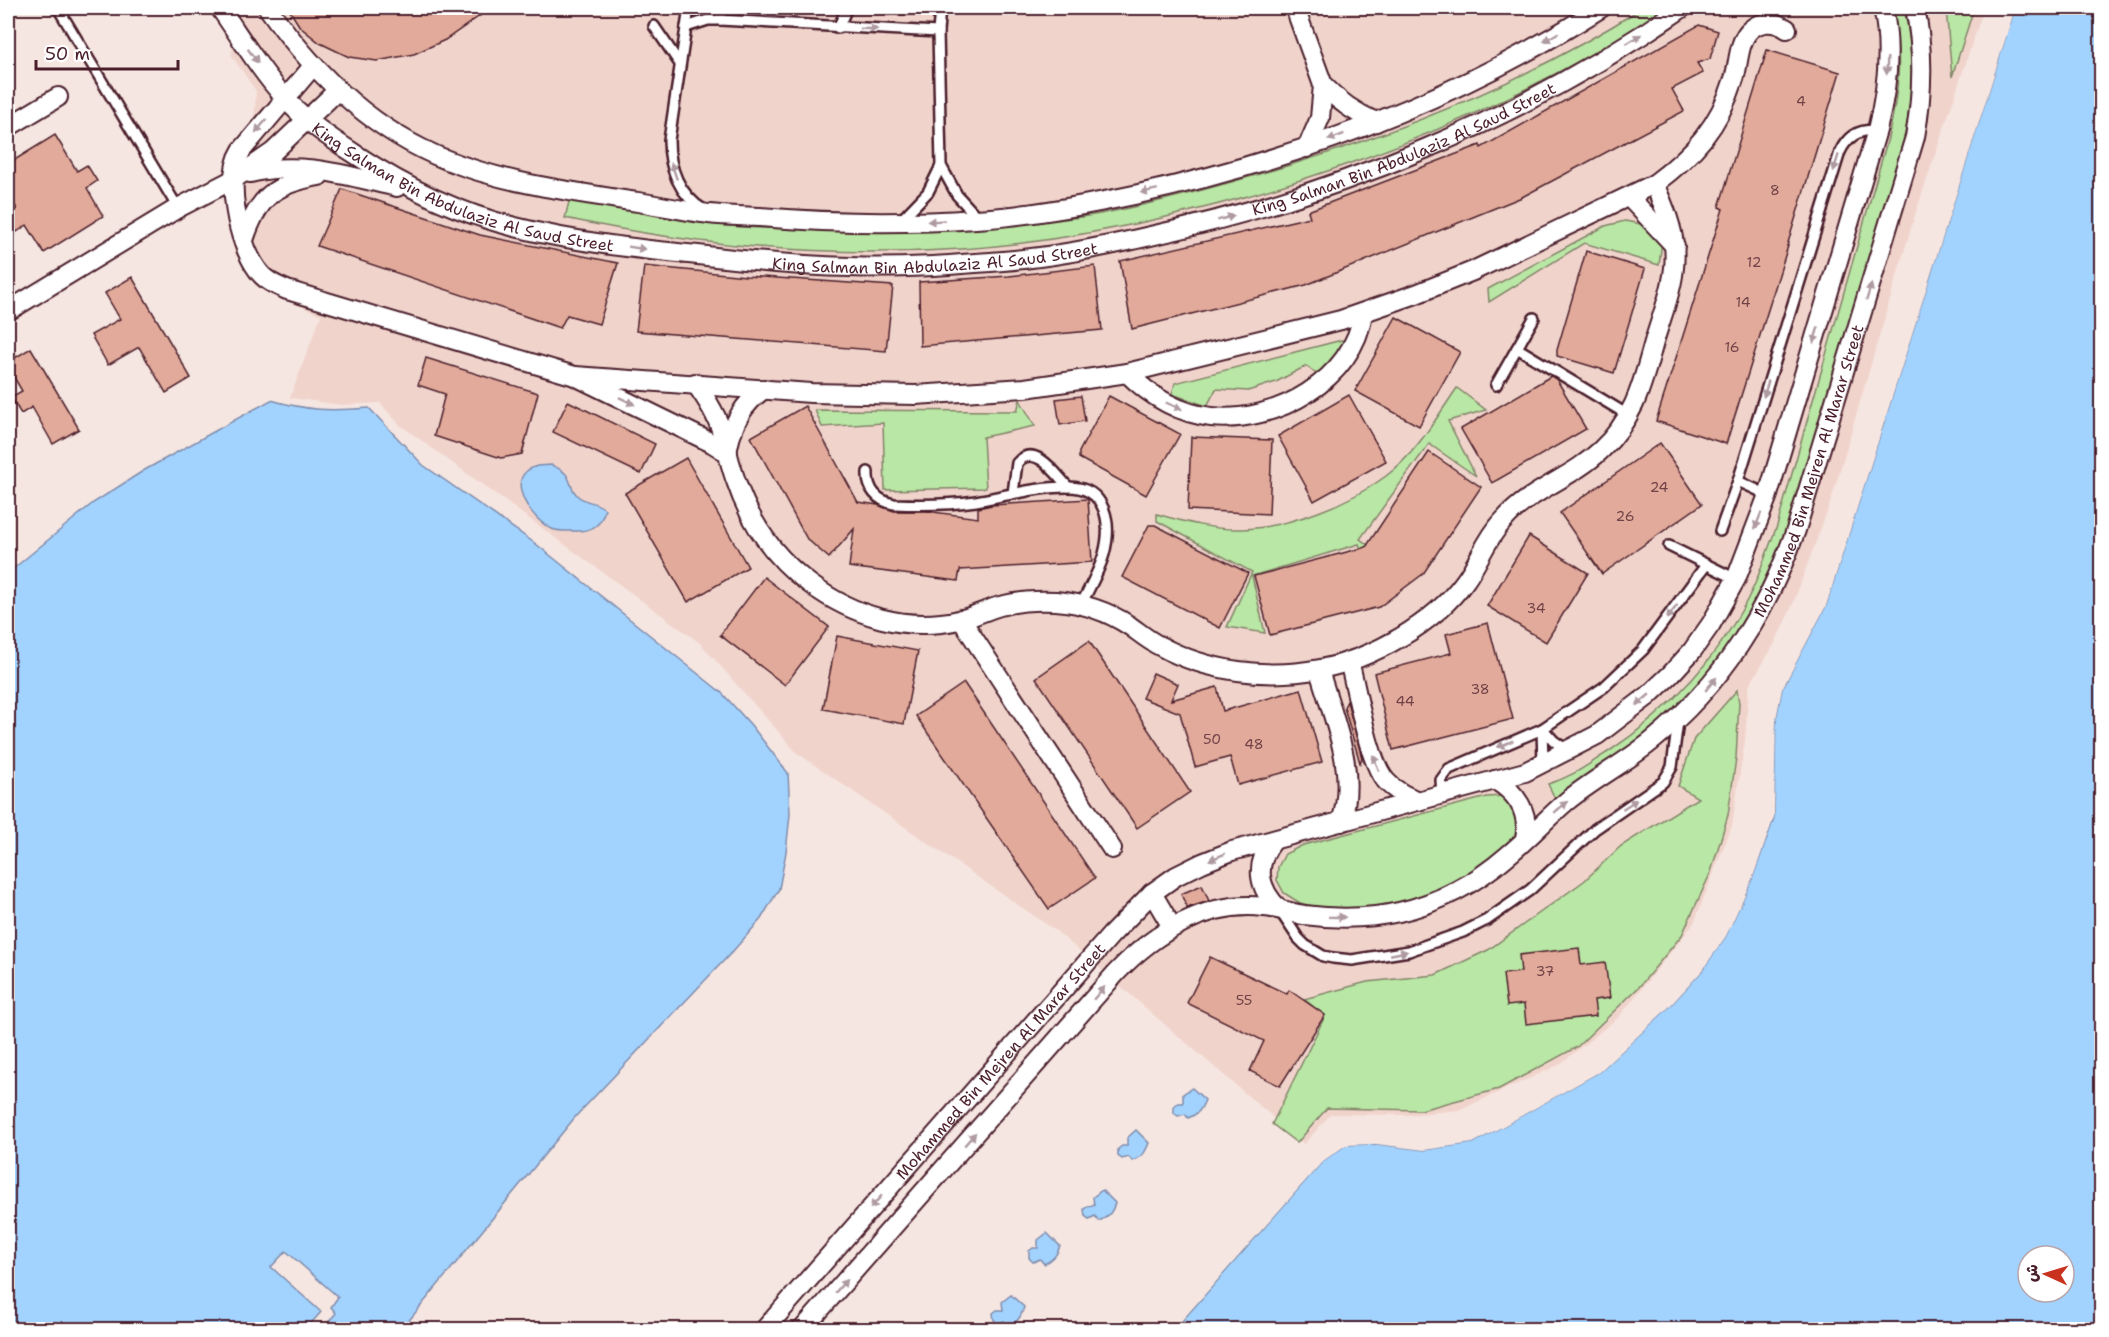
<svg xmlns="http://www.w3.org/2000/svg" width="2109" height="1337" font-family="'Shantell Sans','Playpen Sans Arabic',sans-serif">
	<rect width="100%" height="100%" fill="#f6e6e1"/>
	<filter id="ink" filterUnits="userSpaceOnUse"><feTurbulence type="fractalNoise" baseFrequency=".0167" numOctaves="2"/><feDisplacementMap in="SourceGraphic" scale="12" xChannelSelector="R" yChannelSelector="G"/><feConvolveMatrix kernelMatrix="1 2 1 2 8 2 1 2 1" color-interpolation-filters="sRGB"/></filter>
	<g filter="url(#ink)">
		<polygon fill="#f0d4cc" points="240,8 1984,8 1914,218 1831,501 1791,609 1774,645 1749,686 1745,740 1732,826 1694,923 1619,1017 1559,1065 1460,1110 1408,1115 1331,1114 1304,1144 1056,931 797,753 700,643 400,425 380,403 342,405 290,398 321,315 283,299 235,255 223,193 229,153 254,123 256,91 231,55"/>
		<g fill="#b9e7a5" stroke="#828368" stroke-width="1.5">
			<path d="M 1642,8 L 1668,8 C 1529,98 1378,161 1219,204 C 1135,226 1049,243 962,249 C 830,258 695,246 565,218 L 570,198 C 627,210 684,223 742,227 C 803,231 865,227 927,225 C 984,224 1043,224 1100,214 C 1164,202 1227,184 1290,165 C 1413,127 1533,78 1642,8 Z"/>
			<path d="M 1892,8 L 1904,8 C 1915,57 1913,92 1904,142 L 1793,530 L 1767,593 L 1710,685 L 1560,809 L 1548,784 C 1572,777 1587,765 1608,752 C 1670,711 1723,653 1754,586 C 1762,567 1769,546 1777,526 L 1888,138 C 1899,91 1903,55 1892,8 Z"/>
			<polygon points="1946,8 1974,8 1952,77"/>
			<polygon points="1625,221 1646,225 1662,242 1659,265 1584,243 1489,302 1488,289 1605,226"/>
			<polygon points="1342,340 1345,353 1319,376 1306,366 1276,382 1248,391 1216,389 1207,406 1172,394 1175,383"/>
			<path d="M 1457,388 L 1486,410 L 1448,421 L 1476,476 L 1429,444 L 1360,539 L 1390,561 L 1370,572 L 1359,544 L 1252,576 L 1265,633 L 1227,627 L 1252,572 L 1157,521 L 1157,514 C 1185,522 1213,530 1242,529 C 1289,527 1349,504 1386,476 C 1415,455 1437,417 1457,388 Z"/>
			<polygon points="1020,400 1035,426 983,437 986,488 885,490 883,423 822,427 815,410 1017,411"/>
			<polygon points="1737,690 1739,703 1736,758 1728,815 1711,872 1682,935 1639,987 1577,1047 1499,1089 1421,1110 1327,1108 1297,1143 1272,1124 1325,1016 1304,999 1367,982 1435,975 1488,950 1584,881 1621,846 1698,798 1678,786 1694,739"/>
			<polygon points="1504,796 1519,802 1523,841 1413,906 1330,910 1300,903 1284,893 1277,880 1278,867 1285,854 1303,845 1487,797"/>
		</g>
		<g fill="#a2d3ff" stroke="#7f8baa" stroke-width="1.5" fill-rule="evenodd">
			<path d="M 2015,8 L 2101,8 L 2101,1329 L 1174,1330 L 1323,1161 L 1346,1145 L 1376,1144 L 1424,1150 L 1473,1143 L 1599,1072 L 1668,1008 L 1701,972 L 1726,936 L 1753,877 L 1774,818 L 1776,719 L 1782,689 L 1826,606 ZM 2028,1256 L 2064,1256 L 2064,1292 L 2028,1292 Z"/>
			<path d="M 271,400 C 309,411 330,411 369,408 L 423,465 L 536,544 L 722,693 L 751,725 L 788,773 L 790,814 L 786,852 L 779,889 L 761,919 L 733,951 L 576,1116 L 402,1329 L 332,1329 L 326,1325 L 336,1313 L 331,1307 L 338,1297 L 286,1251 L 271,1267 L 321,1312 L 306,1329 L 8,1329 L 8,573 L 93,503 L 143,471 Z"/>
			<path d="M 551,465 C 577,475 565,485 579,497 C 587,503 597,502 605,509 C 601,525 595,529 580,531 C 572,531 559,532 552,529 C 531,520 501,476 537,466 C 541,465 547,466 551,465 Z"/>
			<path d="M 1192,1088 L 1205,1100 C 1201,1110 1198,1114 1188,1118 L 1185,1114 L 1178,1116 L 1174,1113 L 1174,1106 L 1178,1103 L 1183,1103 L 1183,1094 Z"/>
			<path d="M 1136,1130 L 1149,1143 C 1145,1153 1142,1158 1132,1161 L 1129,1157 L 1122,1159 L 1118,1156 L 1118,1149 L 1122,1146 L 1127,1146 L 1127,1138 Z"/>
			<path d="M 1102,1190 L 1115,1203 C 1112,1213 1108,1217 1099,1221 L 1095,1216 L 1089,1219 L 1085,1216 L 1084,1209 L 1088,1206 L 1094,1205 L 1093,1197 Z"/>
			<path d="M 1047,1233 L 1060,1246 C 1057,1255 1053,1260 1044,1264 L 1040,1259 L 1033,1262 L 1029,1258 L 1029,1251 L 1033,1248 L 1038,1248 L 1038,1240 Z"/>
			<path d="M 1011,1295 L 1024,1307 C 1021,1317 1018,1322 1008,1326 L 1004,1321 L 998,1323 L 994,1320 L 993,1313 L 997,1310 L 1003,1310 L 1002,1302 Z"/>
		</g>
		<polygon fill="#f6e6e1" points="2012,8 2015,8 2012,18 1826,606 1782,689 1776,719 1774,817 1753,877 1726,936 1701,972 1668,1008 1599,1072 1507,1124 1473,1143 1424,1150 1376,1144 1346,1145 1323,1161 1174,1329 1171,1330 1321,1158 1346,1142 1376,1141 1424,1147 1472,1140 1506,1122 1598,1069 1665,1005 1699,970 1723,935 1750,876 1771,817 1773,719 1779,688 1823,605"/>
		<g fill="#e2aa9a" stroke="#4a1f2b" stroke-width="1.5">
			<polygon points="288,8 491,8 445,40 414,54 377,61 349,57 320,43 300,27"/>
			<polygon points="1699,25 1718,31 1710,59 1697,63 1703,73 1672,89 1684,111 1522,197 1306,285 1132,329 1120,261 1310,217 1308,211 1480,145 1481,148"/>
			<polygon points="1767,50 1840,72 1787,246 1788,246 1726,444 1656,421 1723,209 1719,207"/>
			<polygon points="55,135 77,171 87,165 97,181 87,188 103,216 44,253 27,225 17,232 8,217 8,214 17,209 8,193 8,164"/>
			<polygon points="342,189 480,235 618,263 599,324 567,315 560,328 317,246"/>
			<polygon points="1586,251 1645,269 1614,373 1557,356 1557,350"/>
			<polygon points="644,266 746,276 893,286 886,351 636,331"/>
			<polygon points="1095,266 1102,330 920,346 919,282 1009,276"/>
			<polygon points="132,277 191,378 166,393 139,347 108,365 91,335 120,319 105,293"/>
			<polygon points="1396,317 1460,352 1419,426 1355,391"/>
			<polygon points="31,348 79,429 53,444 32,407 21,414 11,397 22,391 8,367 8,362"/>
			<polygon points="426,358 538,393 522,454 501,458 434,436 445,394 418,385"/>
			<polygon points="1551,376 1557,380 1586,429 1492,483 1461,429"/>
			<polygon points="1349,395 1386,461 1314,501 1278,436"/>
			<polygon points="1081,396 1085,421 1060,425 1056,399"/>
			<polygon points="1109,396 1180,434 1146,495 1079,458 1079,452"/>
			<polygon points="568,401 655,444 641,474 553,432"/>
			<polygon points="805,406 858,502 878,505 894,511 926,511 978,518 978,508 992,505 1088,499 1092,562 960,570 958,581 849,567 854,529 829,558 807,539 751,437"/>
			<polygon points="1191,437 1272,440 1269,514 1188,510"/>
			<polygon points="1660,443 1702,504 1602,574 1560,513"/>
			<polygon points="1429,452 1481,487 1423,574 1379,607 1270,635 1254,576 1366,547"/>
			<polygon points="686,458 748,567 688,602 625,493"/>
			<polygon points="1149,525 1155,525 1248,573 1220,628 1122,577"/>
			<polygon points="1529,536 1588,573 1546,642 1487,606"/>
			<polygon points="764,577 829,627 785,685 720,635"/>
			<polygon points="1488,623 1513,719 1393,750 1374,673 1451,653 1446,634"/>
			<polygon points="837,636 918,651 904,724 823,709"/>
			<polygon points="1089,641 1190,792 1137,828 1036,678"/>
			<polygon points="1153,673 1178,684 1171,700 1217,687 1223,711 1301,689 1322,762 1238,785 1230,757 1195,767 1180,713 1142,698"/>
			<polygon points="964,683 1095,878 1049,909 916,716"/>
			<polygon points="1347,701 1362,758 1360,763 1344,707"/>
			<polygon points="1202,885 1209,901 1187,908 1181,894"/>
			<polygon points="1579,948 1581,965 1605,962 1610,998 1594,1000 1596,1016 1526,1024 1524,1004 1507,1006 1503,974 1521,972 1519,955"/>
			<polygon points="1210,957 1287,994 1289,990 1325,1015 1280,1086 1250,1071 1264,1041 1187,1003"/>
		</g>
		<g fill="none" stroke-linecap="round" stroke-linejoin="round">
			<defs>
				<g id="service">
					<polyline points="58,8 178,208"/>
					<path d="M 689,8 L 669,140 C 669,168 679,195 704,210"/>
					<polyline points="889,8 940,9"/>
					<polyline points="940,8 938,32 941,166 957,195 978,218"/>
					<polyline points="720,20 721,8"/>
					<polyline points="654,26 680,64"/>
					<polyline points="686,27 708,20 720,20 938,32"/>
					<polyline points="838,28 847,8"/>
					<polyline points="902,219 928,192 941,166"/>
					<polyline points="1517,348 1628,415"/>
					<polyline points="1496,385 1534,318"/>
					<path d="M 868,472 C 867,489 877,501 894,504 C 921,505 949,505 976,501 C 1006,496 1036,487 1067,487 C 1107,486 1112,524 1104,554 C 1099,572 1089,588 1081,605"/>
					<polyline points="1738,481 1768,495"/>
					<path d="M 1013,493 L 1017,463 C 1035,442 1056,474 1068,487"/>
					<path d="M 1720,531 L 1738,481 L 1840,152 C 1847,136 1860,129 1877,130"/>
					<polyline points="1669,546 1736,579"/>
					<polyline points="1542,729 1543,762"/>
					<polyline points="1543,729 1554,741 1568,751"/>
					<polyline points="1442,794 1441,780 1449,769 1542,729 1604,687 1643,650 1706,565"/>
					<polyline points="1280,911 1298,938 1305,945 1323,956 1333,958 1352,960 1409,951 1463,932 1487,920 1530,890 1595,829 1663,782 1672,767 1678,721"/>
				</g>
				<g id="minor">
					<path id="s1" d="M 220,8 C 241,38 261,72 286,99 C 305,121 330,138 355,154 C 403,186 458,213 515,227 C 574,242 637,249 698,255 C 748,261 799,266 850,267 C 901,269 952,265 1003,261 C 1051,257 1099,248 1146,237 C 1335,196 1523,119 1682,8"/>
					<path d="M 268,8 C 313,72 373,131 447,160 C 507,184 574,192 638,202 C 662,206 685,211 709,214 C 726,216 743,216 760,217 C 832,223 904,224 976,219 C 1029,216 1082,206 1134,195 C 1298,159 1459,98 1601,8"/>
					<path d="M 1295,8 L 1323,85 C 1339,102 1355,113 1376,122"/>
					<path d="M 313,66 L 242,150 C 224,178 238,243 257,269 C 264,280 275,285 287,290 L 575,376 L 712,443 L 728,453"/>
					<polyline points="8,127 58,97"/>
					<polyline points="1307,148 1320,118 1323,85"/>
					<path d="M 250,173 C 300,160 348,176 397,187"/>
					<polyline points="1629,197 1675,246"/>
					<path d="M 244,240 C 258,197 274,184 319,176"/>
					<polyline points="8,311 178,208 234,179 273,152 338,90"/>
					<path d="M 1127,373 C 1150,396 1178,413 1211,417 C 1275,424 1354,380 1363,313"/>
					<path d="M 575,376 L 811,393 L 915,395 L 1025,388 L 1127,373 L 1341,320 L 1416,294 L 1473,271 L 1654,184 C 1693,155 1719,127 1734,79 C 1739,64 1738,43 1749,31 C 1760,20 1775,21 1787,29"/>
					<path d="M 695,383 C 706,398 717,415 722,433 C 727,449 730,465 736,481 C 750,523 775,558 810,584 C 853,616 906,632 959,620 C 973,617 986,610 1000,606 C 1018,601 1037,600 1056,601 C 1082,603 1109,612 1130,626 C 1140,633 1149,641 1160,646 C 1208,672 1267,679 1320,669 C 1372,659 1434,624 1465,581 C 1479,562 1486,539 1503,521 C 1532,488 1571,479 1601,450 C 1615,437 1626,421 1634,404 C 1643,384 1648,363 1654,342 C 1663,311 1678,278 1674,245 C 1672,224 1663,203 1654,184"/>
					<path d="M 728,448 C 733,422 743,404 764,389"/>
					<polyline points="961,619 1112,849"/>
					<path d="M 1349,661 C 1357,690 1368,761 1386,781 C 1395,791 1406,796 1418,801"/>
					<path d="M 1319,670 C 1333,719 1358,771 1341,822"/>
					<path d="M 1495,780 C 1517,793 1530,813 1525,839"/>
					<path d="M 1273,841 C 1254,865 1258,888 1279,909"/>
					<polyline points="1152,893 1172,927"/>
					<path id="s2" d="M 764,1330 L 1111,935 L 1152,893 L 1176,876 L 1202,863 L 1232,851 L 1525,772 L 1597,735 L 1648,696 L 1671,674 L 1692,651 L 1711,624 L 1736,579 L 1768,495 L 1877,130 C 1887,91 1892,48 1883,8"/>
					<path id="s3" d="M 802,1330 L 1116,973 C 1154,933 1207,900 1264,907 C 1278,908 1291,913 1304,915 C 1336,919 1368,919 1399,912 C 1438,903 1476,883 1507,856 C 1528,839 1546,819 1567,801 C 1594,779 1625,763 1652,741 C 1722,684 1766,614 1796,530 L 1915,137 C 1923,93 1924,51 1915,8"/>
				</g>
			</defs>
			<use href="#service" stroke="#4a1f2b" stroke-width="14"/>
			<use href="#minor" stroke="#4a1f2b" stroke-width="22"/>
			<use href="#service" stroke="#fff" stroke-width="9"/>
			<use href="#minor" stroke="#fff" stroke-width="18"/>
		</g>
		<defs><path id="oneway-solid" d="M-6-.8H1V-3.2L6.5 0L1 3.2V.8H-6Z" transform="scale(1.5)"/></defs>
		<g fill="#ae9aa0">
			<use href="#oneway-solid" transform="translate(869 29) rotate(2)"/>
			<use href="#oneway-solid" transform="translate(1551 37) rotate(150)"/>
			<use href="#oneway-solid" transform="translate(1634 39) rotate(-32)"/>
			<use href="#oneway-solid" transform="translate(253 56) rotate(54)"/>
			<use href="#oneway-solid" transform="translate(1887 66) rotate(92)"/>
			<use href="#oneway-solid" transform="translate(261 126) rotate(130)"/>
			<use href="#oneway-solid" transform="translate(1336 137) rotate(159)"/>
			<use href="#oneway-solid" transform="translate(1836 163) rotate(107)"/>
			<use href="#oneway-solid" transform="translate(674 171) rotate(-109)"/>
			<use href="#oneway-solid" transform="translate(1149 191) rotate(168)"/>
			<use href="#oneway-solid" transform="translate(1226 218) rotate(-15)"/>
			<use href="#oneway-solid" transform="translate(936 221) rotate(177)"/>
			<use href="#oneway-solid" transform="translate(637 248) rotate(9)"/>
			<use href="#oneway-solid" transform="translate(1869 292) rotate(-73)"/>
			<use href="#oneway-solid" transform="translate(1816 335) rotate(107)"/>
			<use href="#oneway-solid" transform="translate(1766 389) rotate(107)"/>
			<use href="#oneway-solid" transform="translate(627 401) rotate(26)"/>
			<use href="#oneway-solid" transform="translate(1174 406) rotate(23)"/>
			<use href="#oneway-solid" transform="translate(1758 521) rotate(111)"/>
			<use href="#oneway-solid" transform="translate(1672 612) rotate(127)"/>
			<use href="#oneway-solid" transform="translate(1711 684) rotate(-50)"/>
			<use href="#oneway-solid" transform="translate(1643 700) rotate(140)"/>
			<use href="#oneway-solid" transform="translate(1505 744) rotate(157)"/>
			<use href="#oneway-solid" transform="translate(1376 763) rotate(-112)"/>
			<use href="#oneway-solid" transform="translate(1630 804) rotate(-33)"/>
			<use href="#oneway-solid" transform="translate(1561 807) rotate(-40)"/>
			<use href="#oneway-solid" transform="translate(1217 857) rotate(158)"/>
			<use href="#oneway-solid" transform="translate(1337 917) rotate(1)"/>
			<use href="#oneway-solid" transform="translate(1399 953) rotate(-11)"/>
			<use href="#oneway-solid" transform="translate(1099 993) rotate(-49)"/>
			<use href="#oneway-solid" transform="translate(970 1139) rotate(-49)"/>
			<use href="#oneway-solid" transform="translate(876 1202) rotate(131)"/>
			<use href="#oneway-solid" transform="translate(841 1286) rotate(-49)"/>
		</g>
	</g>
	<g text-anchor="middle" dominant-baseline="central" stroke-width="4.5" stroke-linejoin="round" paint-order="stroke">
		<g font-size="14" fill="#704247">
			<text x="1801" y="101">4</text>
			<text x="1775" y="190">8</text>
			<text x="1754" y="262">12</text>
			<text x="1743" y="302">14</text>
			<text x="1732" y="347">16</text>
			<text x="1659" y="487">24</text>
			<text x="1625" y="516">26</text>
			<text x="1536" y="608">34</text>
			<text x="1480" y="689">38</text>
			<text x="1405" y="701">44</text>
			<text x="1212" y="739">50</text>
			<text x="1254" y="744">48</text>
			<text x="1545" y="971">37</text>
			<text x="1244" y="1000">55</text>
		</g>
		<g font-size="16" fill="#4a1f2b" stroke="#fff">
			<text stroke="none"><textPath href="#s1" startOffset="1287">King Salman Bin Abdulaziz Al Saud Street</textPath></text>
			<text stroke="none"><textPath href="#s1" startOffset="315">King Salman Bin Abdulaziz Al Saud Street</textPath></text>
			<text stroke="none"><textPath href="#s1" startOffset="801">King Salman Bin Abdulaziz Al Saud Street</textPath></text>
			<text stroke="none"><textPath href="#s3" startOffset="1407">Mohammed Bin Mejren Al Marar Street</textPath></text>
			<text stroke="none"><textPath href="#s2" startOffset="358">Mohammed Bin Mejren Al Marar Street</textPath></text>
		</g>
	</g>
	<rect width="2109" height="1337" fill="none" stroke="#fff" stroke-width="30"/>
	<rect x="15" y="15" width="2079" height="1307" fill="none" stroke="#4a1f2b" stroke-width="2" filter="url(#ink)"/>
	<g transform="translate(2046 1274) rotate(274)"><circle r="28" fill="#ffffff" stroke="#b7a5aa" stroke-width="1.5"/>
	<path d="M0-4.5L10 22L0 15L-10 22Z" fill="#c8321e"/>
	<text y="-9" font-size="16" font-weight="bold" text-anchor="middle" fill="#4a1f2b">ش</text>
	</g>
	<path d="M36 60v9h142v-9" fill="none" stroke="#4a1f2b" stroke-width="3"/>
	<text x="45" y="60" font-size="18" fill="#4a1f2b" stroke="#ffffff" stroke-width="4.5" paint-order="stroke">50 m</text>
</svg>
